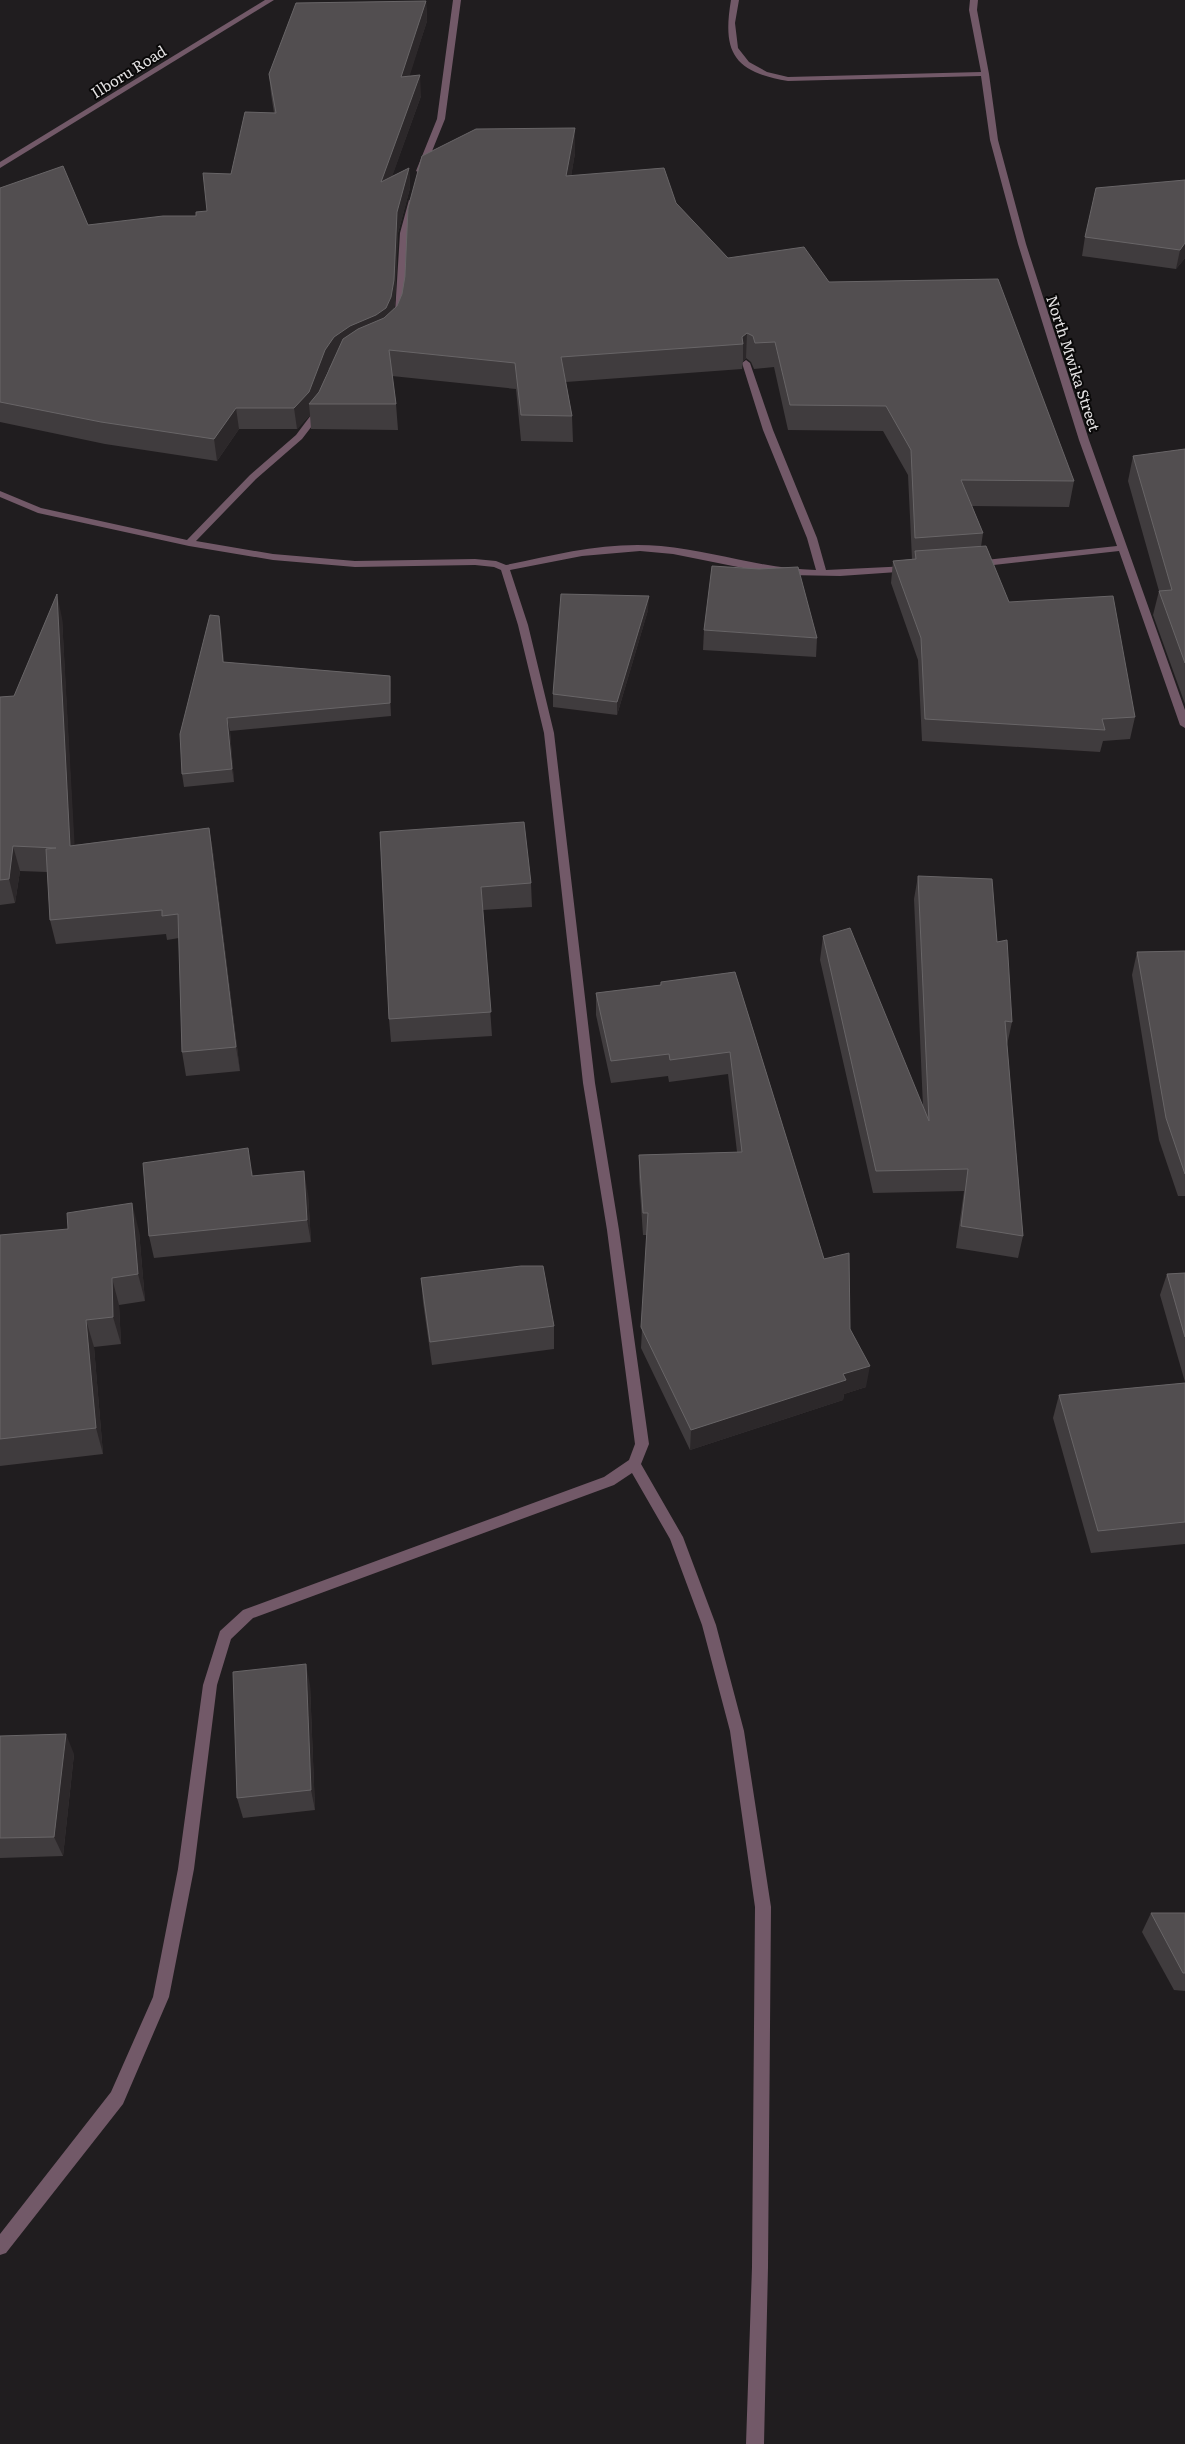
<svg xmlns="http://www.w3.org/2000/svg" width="1185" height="2444" font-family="Literata,serif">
	<rect width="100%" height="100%" fill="#201d1f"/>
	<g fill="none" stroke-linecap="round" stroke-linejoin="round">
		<g fill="#725968" fill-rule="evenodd">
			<polygon points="265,0 274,0 0,168 0,162"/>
			<polygon points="453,0 461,0 445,119 424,171 420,173 416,171 437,119"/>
			<path d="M 731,0 L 739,0 L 735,23 L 738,48 L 749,62 L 767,72 L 788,77 L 981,72 L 969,10 L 970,0 L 978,0 L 977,10 L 989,74 L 998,140 L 1026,244 L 1089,440 L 1185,710 L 1185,728 L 1180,725 L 1119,551 L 976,567 L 971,564 L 976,561 L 1117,546 L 1079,440 L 1018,244 L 990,140 L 981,76 L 788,81 C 734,72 722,53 731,0 Z"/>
			<polygon points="409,200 416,202 408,233 403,313 399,316 395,313 400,233"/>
			<path d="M 746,360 L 750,363 L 773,430 L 817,538 L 826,570 L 909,566 L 912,567 L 912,571 L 840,576 L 789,575 L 758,571 L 673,554 L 640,551 L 582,556 L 510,570 L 528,625 L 554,733 L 595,1083 L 619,1230 L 649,1444 L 641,1464 L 683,1537 L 716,1625 L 744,1731 L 771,1907 L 768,2267 L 764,2444 L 746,2444 L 752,2267 L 755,1907 L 730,1731 L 702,1625 L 670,1539 L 632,1473 L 614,1485 L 253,1618 L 231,1639 L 217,1685 L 194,1869 L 169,1997 L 123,2104 L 6,2253 L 0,2255 L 0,2234 L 111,2092 L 153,1997 L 178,1869 L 203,1685 L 220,1631 L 243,1610 L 604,1477 L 629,1460 L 635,1444 L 607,1230 L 583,1083 L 544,733 L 518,625 L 501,570 L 494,567 L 475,565 L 355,567 L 273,560 L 189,546 L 38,513 L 0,497 L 0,491 L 41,508 L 187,540 L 250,475 L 296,435 L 317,407 L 320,406 L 325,409 L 302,439 L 256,479 L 196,541 L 273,554 L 355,561 L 475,559 L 496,561 L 506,565 C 557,554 609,541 661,546 C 714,551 763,569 816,570 L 807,538 L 763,430 L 742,363 Z"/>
		</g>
	</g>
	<g fill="#403c3e" fill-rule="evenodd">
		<path d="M 426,1 L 427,21 L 409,76 L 421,96 L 392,176 L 409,168 L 410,188 L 398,233 L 395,301 L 394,309 L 575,153 L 571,176 L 676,203 L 728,258 L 829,282 L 1074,481 L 1069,507 L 972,506 L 983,533 L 981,547 L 1009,602 L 1135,717 L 1130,739 L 1103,741 L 1100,752 L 922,741 L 918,660 L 891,583 L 893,561 L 912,559 L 908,475 L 883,431 L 788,430 L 774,367 L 754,369 L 751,362 L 746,358 L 743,361 L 742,369 L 566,382 L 572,416 L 573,442 L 521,441 L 516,389 L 392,376 L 396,404 L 398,430 L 311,429 L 310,415 L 297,429 L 239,429 L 217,461 L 105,444 L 0,422 L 0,188 L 88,225 L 196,216 L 207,211 L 231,174 L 274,113 L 271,94 L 269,74 ZM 331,366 L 320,389 L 327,371 Z"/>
		<polygon points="1185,180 1185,258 1176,269 1082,256 1085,237"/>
		<polygon points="1185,449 1185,704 1153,615 1159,591 1128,481 1133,456"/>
		<polygon points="648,610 617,715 553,707 553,694"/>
		<polygon points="62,618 74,845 209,828 213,852 240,1071 186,1076 182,1052 179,938 167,940 166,934 56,944 50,920 47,872 20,871 15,903 0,905 0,697 14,696"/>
		<polygon points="221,629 224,662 390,676 391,689 391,716 230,731 234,782 184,787 182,774"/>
		<polygon points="704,630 817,638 816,657 703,650"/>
		<polygon points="380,832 531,883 532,907 483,910 492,1036 391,1042 389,1019"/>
		<polygon points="918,876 997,942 1012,1022 1007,1045 1023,1236 1018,1258 956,1248 964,1191 873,1193 820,960 823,936 923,1107 914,899"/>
		<polygon points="1185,951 1185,1196 1178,1196 1159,1140 1132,975 1137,952"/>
		<polygon points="735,972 824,1259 850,1329 866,1387 844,1394 843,1400 690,1450 641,1348 647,1235 643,1235 639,1177 639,1155 737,1152 728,1074 669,1082 668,1076 611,1083 596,1015 596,993 660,985 661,982"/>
		<polygon points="252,1170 253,1176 308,1194 311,1242 154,1258 149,1236"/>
		<polygon points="139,1231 145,1301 119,1305 121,1344 94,1347 103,1454 0,1466 0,1235"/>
		<polygon points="1185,1273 1185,1382 1160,1295 1167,1274"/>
		<polygon points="421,1278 554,1326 554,1349 432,1365 423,1302"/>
		<polygon points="1185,1383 1185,1544 1091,1553 1053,1418 1059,1395"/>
		<polygon points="310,1685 315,1810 243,1818 237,1798"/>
		<polygon points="0,1736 74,1754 63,1856 0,1858"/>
		<polygon points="1151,1913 1185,1913 1185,1991 1174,1990 1142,1932"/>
	</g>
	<g fill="#2c282a">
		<polygon points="426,1 427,21 403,97 401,77"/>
		<polygon points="420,75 421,96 383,202 381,182"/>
		<polygon points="575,128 575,153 567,201 566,176"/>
		<polygon points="409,168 410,188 398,233 395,301 392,318 336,358 327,371 315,404 309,404 310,415 297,429 294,408 325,350 334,337 397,212"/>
		<polygon points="1185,243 1185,258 1176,269 1180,250"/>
		<polygon points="747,333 746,358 743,361 743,344 742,337"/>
		<polygon points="236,408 239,429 217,461 214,439"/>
		<polygon points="57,594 62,618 76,870 70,846"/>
		<polygon points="649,596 648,610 617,715 617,702"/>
		<polygon points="219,616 221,629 225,676 223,662"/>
		<polygon points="390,676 391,689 391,716 390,703"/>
		<polygon points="227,718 230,731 234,782 232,769"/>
		<polygon points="209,828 213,852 240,1071 236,1047"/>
		<polygon points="13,846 20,871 15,903 9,879"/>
		<polygon points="248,1148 252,1170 256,1199 252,1176"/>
		<polygon points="304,1171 308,1194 311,1242 307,1220"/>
		<polygon points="132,1203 139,1231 145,1301 138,1274"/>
		<polygon points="112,1278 119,1305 121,1344 113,1317"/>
		<polygon points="86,1320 94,1347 103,1454 96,1428"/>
		<polygon points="870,1366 866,1387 844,1394 843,1400 690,1450 691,1430 843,1374"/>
		<polygon points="306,1664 310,1685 315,1810 311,1790"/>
		<polygon points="66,1734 74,1754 63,1856 54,1837"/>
	</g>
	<g fill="#524e50" stroke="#686567">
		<polygon points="426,1 401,77 420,75 381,182 409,168 397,212 394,280 391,297 386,308 376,315 350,326 334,337 325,350 309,392 294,408 236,408 214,439 101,422 0,402 0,188 63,166 88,225 163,216 196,216 196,212 207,211 203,173 231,174 245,112 276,113 269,74 296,3"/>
		<polygon points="575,128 566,176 664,168 676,203 728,258 804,247 829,282 998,279 1074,481 961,480 983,533 915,538 911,450 886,406 790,405 775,342 755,343 753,336 747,333 742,337 743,344 561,357 572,416 521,415 515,363 389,350 396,404 309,404 319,392 343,339 358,329 384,318 397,306 402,294 405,276 408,208 422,156 476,129"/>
		<polygon points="1185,180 1185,243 1180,250 1085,237 1096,188"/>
		<polygon points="1185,449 1185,663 1159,591 1172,590 1133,456"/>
		<polygon points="986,546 1009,602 1113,596 1135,717 1102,719 1105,730 925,719 921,638 893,561 916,559 915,551"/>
		<polygon points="712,566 759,569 798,567 817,638 704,630"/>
		<polygon points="57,594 70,846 209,828 236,1047 182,1052 178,914 162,916 162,910 50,920 46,849 56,848 13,846 9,879 0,880 0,697 14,696"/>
		<polygon points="561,594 649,596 617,702 553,694"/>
		<polygon points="210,615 219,616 223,662 390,676 390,703 227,718 232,769 182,774 180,734"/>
		<polygon points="524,822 531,883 481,887 491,1012 389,1019 380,832"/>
		<polygon points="918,876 992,879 997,942 1007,940 1012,1022 1005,1021 1023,1236 961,1226 968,1169 876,1171 823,936 850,928 929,1121"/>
		<polygon points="1185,951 1185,1174 1166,1118 1137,952"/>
		<polygon points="735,972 824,1259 849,1253 850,1329 870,1366 843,1374 846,1380 691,1430 641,1327 648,1213 643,1213 639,1155 742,1152 730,1052 670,1060 669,1054 611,1061 596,993 661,985 661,982"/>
		<polygon points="248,1148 252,1176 304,1171 307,1220 149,1236 143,1163"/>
		<polygon points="132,1203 138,1274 112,1278 113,1317 86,1320 96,1428 0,1439 0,1235 68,1229 67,1213"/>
		<polygon points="521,1266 543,1266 554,1326 430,1342 421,1278"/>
		<polygon points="1185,1273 1185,1337 1167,1274"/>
		<polygon points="1185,1383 1185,1522 1098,1531 1059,1395"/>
		<polygon points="306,1664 311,1790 237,1798 233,1672"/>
		<polygon points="66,1734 54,1837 0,1838 0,1736"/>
		<polygon points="1151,1913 1185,1913 1185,1973 1183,1973"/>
	</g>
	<g text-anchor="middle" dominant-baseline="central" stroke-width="4" stroke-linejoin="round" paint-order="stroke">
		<g font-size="15" fill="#e3e1e2" stroke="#090808">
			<text transform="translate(128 71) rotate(-32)">Ilboru Road</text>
			<text transform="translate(1074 363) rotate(72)">North Mwika Street</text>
		</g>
	</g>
</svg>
